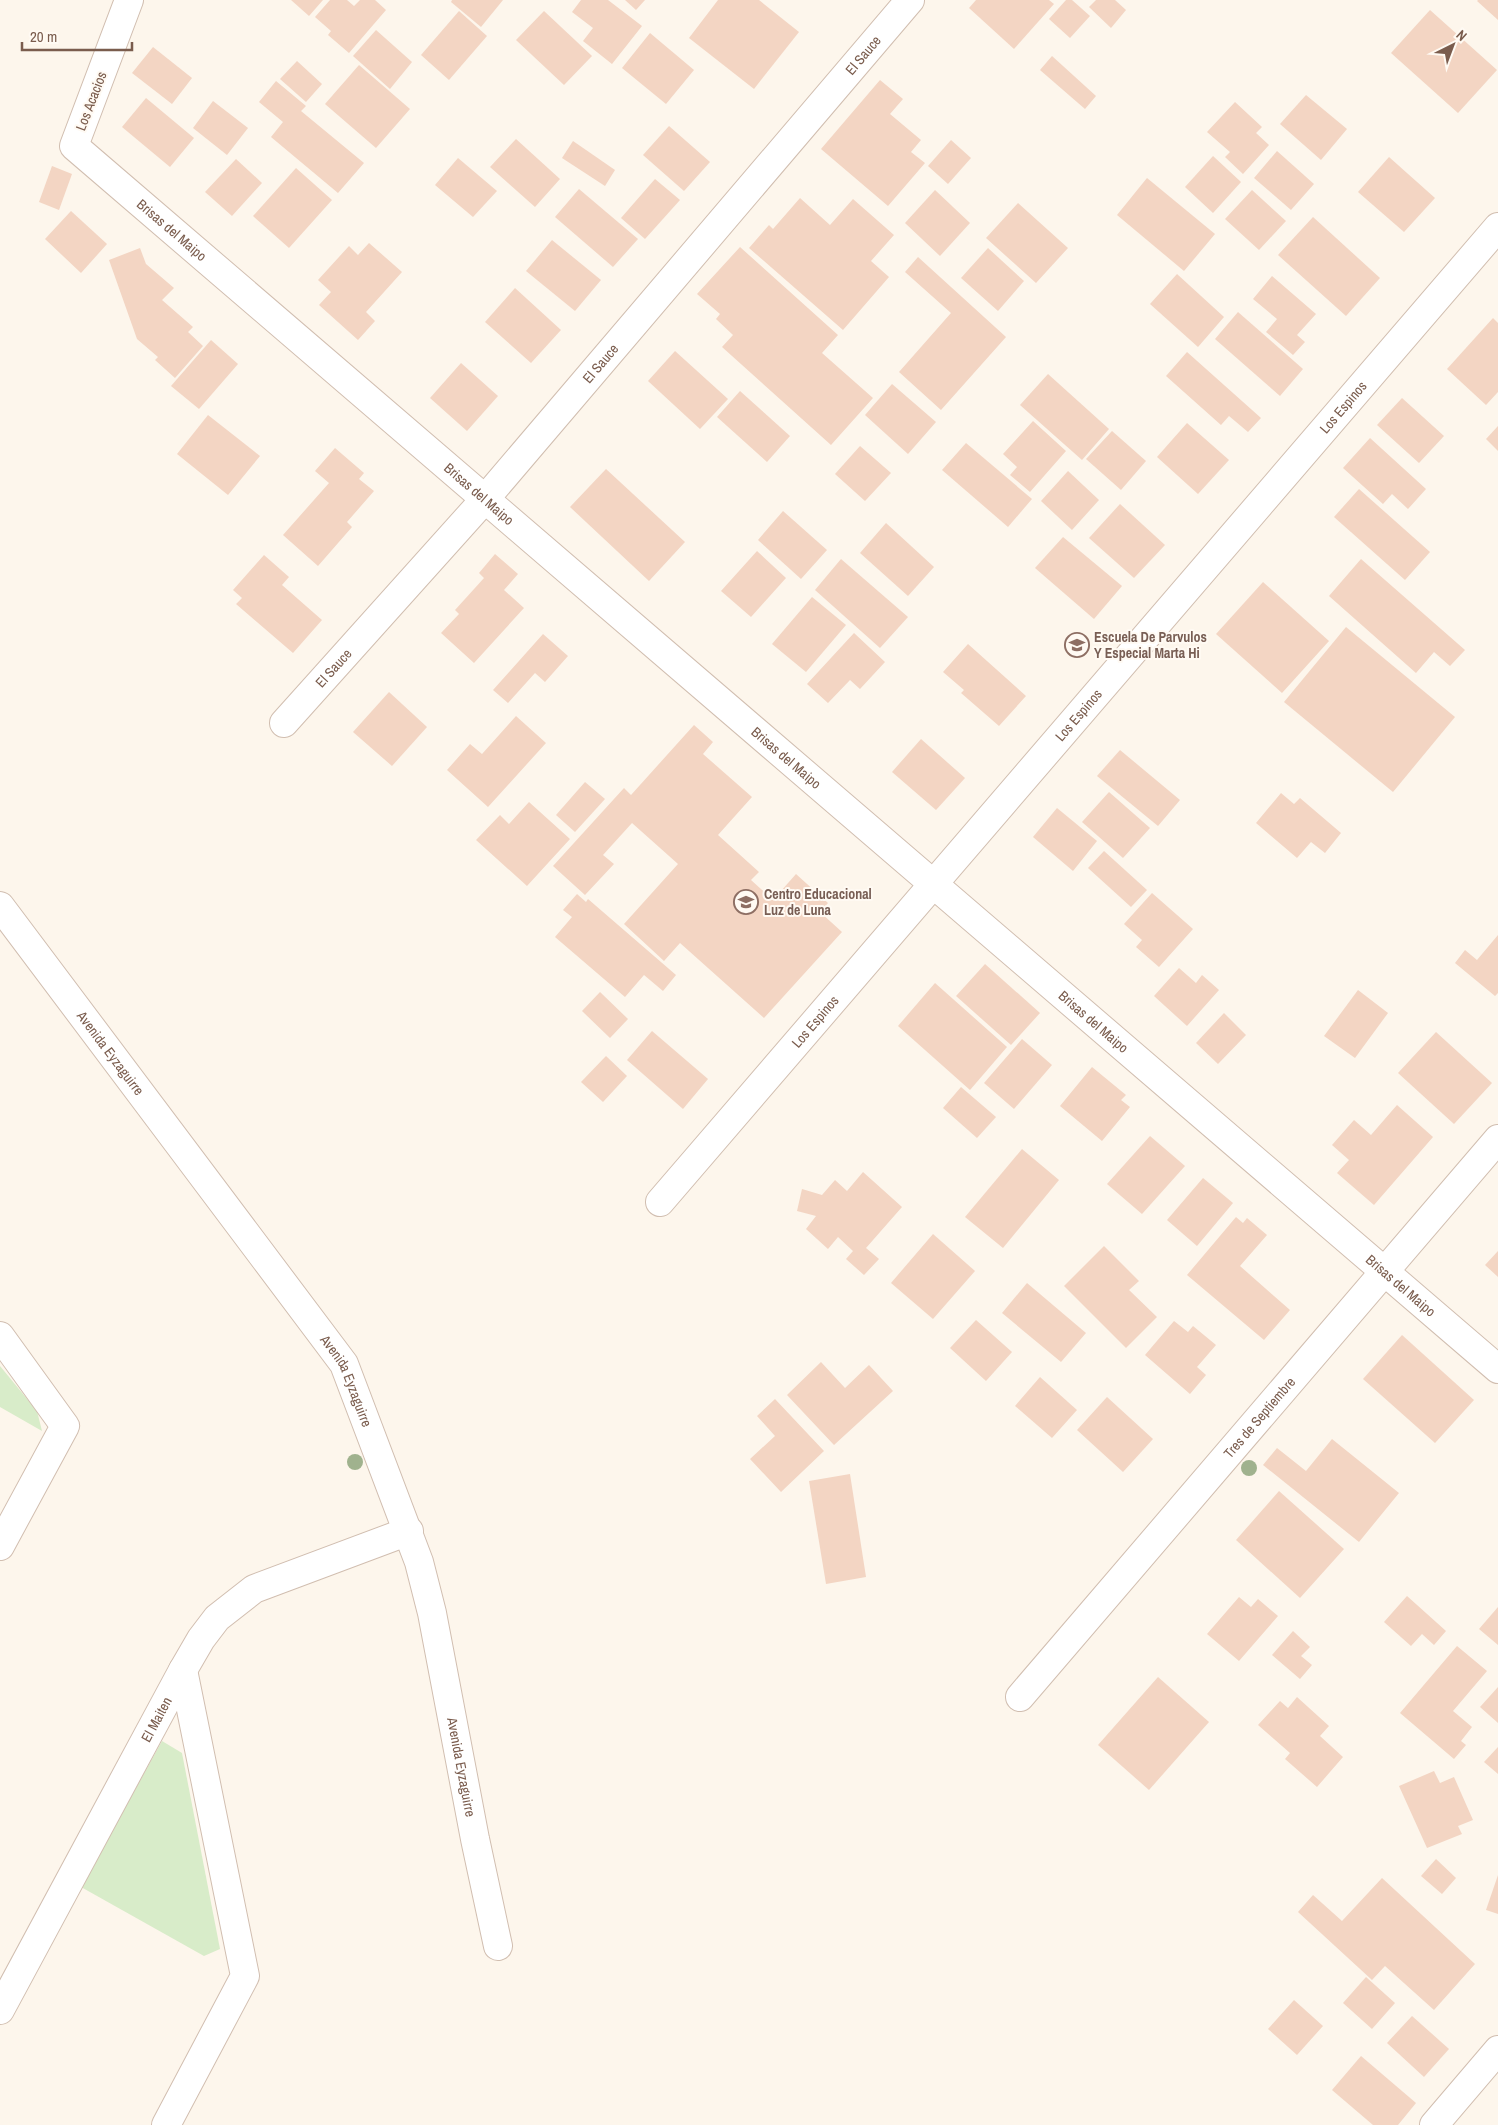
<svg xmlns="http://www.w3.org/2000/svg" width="1498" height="2125" font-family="'Archivo Narrow',sans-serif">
	<rect width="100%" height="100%" fill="#fdf6ec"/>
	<g fill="#d8ecc9">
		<polygon points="0,1366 37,1411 42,1431 0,1407"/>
		<polygon points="162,1741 182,1753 220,1949 204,1956 81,1887"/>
	</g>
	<g fill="#f3d5c3">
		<polygon points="291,0 323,0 309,16"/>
		<polygon points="330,0 347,0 354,6 360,0 375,0 386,10 349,53 328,35 331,31 315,17"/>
		<polygon points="452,0 503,0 481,27 451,2"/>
		<polygon points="581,0 608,0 642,26 612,64 583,41 593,28 572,12"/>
		<polygon points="625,0 645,0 636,10"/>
		<polygon points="718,0 759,0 799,32 754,89 689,38"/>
		<polygon points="976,0 1049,0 1054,4 1014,49 969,8"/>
		<polygon points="1066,0 1072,0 1090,16 1070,38 1049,19"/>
		<polygon points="1096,0 1115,0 1126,10 1111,28 1089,7"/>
		<polygon points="1478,0 1498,0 1498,20 1477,1"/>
		<polygon points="1430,10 1497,70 1458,113 1391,53"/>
		<polygon points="459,11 487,36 449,80 421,55"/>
		<polygon points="544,11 592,56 564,85 516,40"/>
		<polygon points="376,30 412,62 390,89 353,56"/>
		<polygon points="650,33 694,70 666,104 622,68"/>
		<polygon points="153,47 192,78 172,104 132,73"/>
		<polygon points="1052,56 1096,96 1085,109 1040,70"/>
		<polygon points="297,61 322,84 306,102 280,79"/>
		<polygon points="359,65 410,109 376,148 325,104"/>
		<polygon points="880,80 903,99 890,114 921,140 911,152 925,163 888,206 821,149"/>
		<polygon points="276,81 306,106 301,111 364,163 338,193 271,137 283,122 259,102"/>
		<polygon points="1306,95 1347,129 1321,160 1280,124"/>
		<polygon points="146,98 194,138 170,167 122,127"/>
		<polygon points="213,101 248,128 227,155 193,128"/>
		<polygon points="1235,102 1262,127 1256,133 1269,145 1243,174 1225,157 1230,152 1207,132"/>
		<polygon points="669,126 710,162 684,191 643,155"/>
		<polygon points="516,139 560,179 535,207 490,167"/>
		<polygon points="951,140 971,158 948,184 928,166"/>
		<polygon points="573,141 615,170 605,186 562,158"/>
		<polygon points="1277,151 1314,184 1291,210 1254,178"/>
		<polygon points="1213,156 1241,182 1213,213 1185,187"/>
		<polygon points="1389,157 1435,198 1404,232 1358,192"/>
		<polygon points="458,158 497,191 473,217 435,185"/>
		<polygon points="236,159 262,183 232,216 205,192"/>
		<polygon points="52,166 72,174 59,210 39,202"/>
		<polygon points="296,168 332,200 289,248 253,216"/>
		<polygon points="1147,178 1215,234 1184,271 1117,215"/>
		<polygon points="655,179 680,200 645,239 621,218"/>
		<polygon points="579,189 638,239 613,267 555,217"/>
		<polygon points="935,190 970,223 940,256 905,223"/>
		<polygon points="1252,190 1286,221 1259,250 1225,219"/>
		<polygon points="800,198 830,225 853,199 894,235 871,261 889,277 843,330 749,248 769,225 773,229"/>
		<polygon points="1018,203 1068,248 1036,283 986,238"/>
		<polygon points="71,211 107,244 81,273 45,239"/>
		<polygon points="1313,217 1380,278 1346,316 1278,255"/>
		<polygon points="552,240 601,280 575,311 526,271"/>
		<polygon points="369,243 402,272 366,312 375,321 358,340 319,305 331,292 318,280 349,246 358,255"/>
		<polygon points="740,247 838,335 822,353 873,398 831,445 722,347 733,335 716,319 720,314 697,294"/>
		<polygon points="140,248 146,264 174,288 162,300 193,327 188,332 203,346 175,378 155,360 158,357 137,339 109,260"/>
		<polygon points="988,248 1024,281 998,311 961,278"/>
		<polygon points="918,257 1006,337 941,410 899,372 951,313 905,272"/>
		<polygon points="1177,274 1224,317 1198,347 1150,304"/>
		<polygon points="1272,276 1316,314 1297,335 1305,342 1293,355 1266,332 1277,319 1253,299"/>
		<polygon points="515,288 561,330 531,363 485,322"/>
		<polygon points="1238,312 1303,369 1280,396 1215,339"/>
		<polygon points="1493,318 1498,323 1498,392 1486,405 1447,369"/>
		<polygon points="211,340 238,364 199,409 171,386"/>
		<polygon points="675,351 728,399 700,429 648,381"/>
		<polygon points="1187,352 1261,418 1248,432 1229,416 1221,425 1166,376"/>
		<polygon points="461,363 498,396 467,431 430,398"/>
		<polygon points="1048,374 1109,429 1082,460 1020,405"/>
		<polygon points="892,384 936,422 908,454 865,415"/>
		<polygon points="740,391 790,436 767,462 717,417"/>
		<polygon points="1402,398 1444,436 1419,463 1377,425"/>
		<polygon points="208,415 260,456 228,495 177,454"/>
		<polygon points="1033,421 1066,451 1030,492 1010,475 1017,467 1003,454"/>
		<polygon points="1187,423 1229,460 1198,494 1157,457"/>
		<polygon points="1498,426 1498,451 1486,439"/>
		<polygon points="1112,431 1146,461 1121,490 1086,459"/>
		<polygon points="1370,438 1426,489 1408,509 1392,494 1383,504 1343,468"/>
		<polygon points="966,443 1032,499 1008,527 942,470"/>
		<polygon points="860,446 891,473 865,501 835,474"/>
		<polygon points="335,448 364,473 359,479 374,491 347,522 352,527 318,566 283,535 329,483 315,471"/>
		<polygon points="606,469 685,542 649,581 570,507"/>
		<polygon points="1068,471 1099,500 1072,530 1041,501"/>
		<polygon points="1359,489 1430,552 1405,580 1334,517"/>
		<polygon points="1120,504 1165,545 1134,578 1089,538"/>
		<polygon points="783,511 827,550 801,579 758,540"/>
		<polygon points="886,523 934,567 908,596 860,553"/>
		<polygon points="1063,537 1122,586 1094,619 1035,568"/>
		<polygon points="757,551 786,578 751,617 721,591"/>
		<polygon points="495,554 518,574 504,590 524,608 474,663 441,633 459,614 455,610 484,578 479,573"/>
		<polygon points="264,555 289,577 282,585 322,620 293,653 236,604 242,598 233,590"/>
		<polygon points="841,559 908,617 880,648 815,590"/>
		<polygon points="1361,559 1465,650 1450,666 1434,652 1416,673 1329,596"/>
		<polygon points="1263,582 1329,641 1282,693 1216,634"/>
		<polygon points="812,597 846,625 806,672 772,644"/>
		<polygon points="1346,627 1455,717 1393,792 1284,702"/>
		<polygon points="854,633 885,662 860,689 850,680 828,703 807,684"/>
		<polygon points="543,634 568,656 545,682 535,673 508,703 493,690"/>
		<polygon points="968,644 1026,696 999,726 961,693 964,690 943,672"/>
		<polygon points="389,692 427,727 392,766 353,732"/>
		<polygon points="516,716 546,743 488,807 447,770 470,744 482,754"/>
		<polygon points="694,725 713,742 703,754 752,797 718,835 759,872 751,880 773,900 796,874 828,903 820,912 842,932 764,1018 680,943 664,961 624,924 678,864 632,823 603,855 614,864 585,895 553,866 624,788 631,795"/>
		<polygon points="921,739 965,778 936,810 892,772"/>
		<polygon points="1120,750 1180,800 1158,826 1097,776"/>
		<polygon points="585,782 605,799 575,832 556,815"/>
		<polygon points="1109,792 1150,828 1123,858 1082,822"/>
		<polygon points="1281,793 1294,804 1300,798 1341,833 1325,853 1311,842 1297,858 1256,823"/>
		<polygon points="529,802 570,839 527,886 476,840 500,815 509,824"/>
		<polygon points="1057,808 1097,841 1073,871 1033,837"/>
		<polygon points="1104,851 1147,890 1131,907 1088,868"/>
		<polygon points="1152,893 1193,929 1159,967 1136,947 1142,940 1124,924"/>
		<polygon points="577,894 586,902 588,899 676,975 663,991 644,975 625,997 555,937 572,917 563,910"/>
		<polygon points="1498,935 1498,993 1495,996 1455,963 1465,950 1477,960"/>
		<polygon points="985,964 1040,1013 1011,1045 956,996"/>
		<polygon points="1179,968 1196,983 1202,975 1219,990 1187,1026 1154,996"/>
		<polygon points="935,983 1007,1047 970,1090 898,1026"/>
		<polygon points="1358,990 1388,1013 1355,1058 1324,1036"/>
		<polygon points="600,992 628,1019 610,1038 582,1011"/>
		<polygon points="1224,1013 1246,1035 1218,1064 1196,1043"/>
		<polygon points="652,1031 708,1079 683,1109 627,1060"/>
		<polygon points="1436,1032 1492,1083 1454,1124 1398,1073"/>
		<polygon points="1022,1039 1052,1065 1014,1109 984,1083"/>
		<polygon points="606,1056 627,1076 603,1102 581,1082"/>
		<polygon points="1092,1067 1126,1095 1121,1100 1130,1107 1102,1141 1060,1106"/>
		<polygon points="961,1087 996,1117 977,1138 943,1108"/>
		<polygon points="1397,1105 1433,1137 1374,1205 1337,1173 1349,1160 1332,1145 1354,1120 1371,1135"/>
		<polygon points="1150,1136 1185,1166 1142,1214 1107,1184"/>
		<polygon points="1022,1149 1059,1180 1003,1248 965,1217"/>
		<polygon points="863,1172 902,1207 866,1248 879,1259 864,1275 846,1259 853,1251 838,1237 828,1249 806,1229 816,1216 797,1211 802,1189 822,1195 835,1180 847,1191"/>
		<polygon points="1203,1178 1233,1203 1197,1246 1167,1220"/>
		<polygon points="1236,1217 1243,1223 1247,1218 1267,1235 1240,1266 1290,1310 1264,1340 1187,1275"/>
		<polygon points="933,1234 975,1271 933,1319 891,1283"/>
		<polygon points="1104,1246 1139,1281 1129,1290 1157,1317 1126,1348 1064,1286"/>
		<polygon points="1498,1251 1498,1277 1485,1265"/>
		<polygon points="1027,1283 1086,1333 1061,1362 1002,1313"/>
		<polygon points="976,1320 1012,1352 986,1381 950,1348"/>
		<polygon points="1174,1321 1188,1332 1193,1326 1216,1345 1197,1367 1206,1375 1190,1394 1145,1355"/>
		<polygon points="1402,1335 1474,1400 1435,1443 1363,1379"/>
		<polygon points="821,1362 845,1388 869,1365 893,1391 834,1445 787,1395"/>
		<polygon points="1040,1377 1077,1410 1052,1438 1015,1406"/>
		<polygon points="1107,1397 1153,1439 1123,1472 1077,1430"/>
		<polygon points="775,1399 824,1451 781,1492 750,1459 775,1436 757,1416"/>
		<polygon points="1332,1439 1399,1493 1359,1542 1263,1465 1277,1448 1306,1471"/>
		<polygon points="850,1474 866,1577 826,1584 809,1481"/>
		<polygon points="1279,1491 1344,1549 1300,1598 1236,1540"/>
		<polygon points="1407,1596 1446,1631 1434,1645 1422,1634 1411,1646 1384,1622"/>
		<polygon points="1239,1597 1251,1607 1258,1599 1278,1616 1239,1661 1207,1634"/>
		<polygon points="1498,1607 1498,1645 1479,1629"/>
		<polygon points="1293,1631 1310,1647 1301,1656 1312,1665 1300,1679 1272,1655"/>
		<polygon points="1457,1646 1487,1671 1453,1711 1472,1727 1461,1741 1466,1745 1454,1759 1400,1713"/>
		<polygon points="1158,1677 1209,1722 1149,1790 1098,1745"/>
		<polygon points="1498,1687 1498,1723 1480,1707"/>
		<polygon points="1297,1697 1329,1726 1320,1736 1343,1757 1317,1787 1285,1759 1290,1753 1258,1725 1280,1701 1288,1708"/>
		<polygon points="1498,1747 1498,1774 1484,1762"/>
		<polygon points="1434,1771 1440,1783 1454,1777 1473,1820 1458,1826 1462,1834 1427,1848 1399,1786"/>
		<polygon points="1436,1859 1456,1878 1442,1894 1421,1876"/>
		<polygon points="1498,1875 1498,1914 1486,1910"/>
		<polygon points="1382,1878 1475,1964 1434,2010 1385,1966 1372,1980 1298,1912 1313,1895 1342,1921"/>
		<polygon points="1366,1977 1395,2003 1372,2029 1343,2003"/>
		<polygon points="1294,2000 1323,2026 1297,2055 1268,2029"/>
		<polygon points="1412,2016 1449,2049 1424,2077 1387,2043"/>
		<polygon points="1361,2056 1416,2103 1398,2125 1373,2125 1332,2090"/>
	</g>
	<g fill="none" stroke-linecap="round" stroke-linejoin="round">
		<defs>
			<g id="street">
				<path id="s1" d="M 129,0 L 74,146 L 1498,1369"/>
				<path id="s2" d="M 284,723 L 485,499 L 910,0"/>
				<path id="s3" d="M 0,906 L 344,1364 L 419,1562 L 432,1613 L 475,1839 L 498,1946"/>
				<path id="s4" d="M 660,1202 L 1498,227"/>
				<polyline points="0,1336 65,1426 0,1546"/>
				<path id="s5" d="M 1020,1697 L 1498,1139"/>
				<path id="s6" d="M 0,2010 L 183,1670 L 201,1639 L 217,1618 L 254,1589 L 409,1531"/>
				<polyline points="166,2125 245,1976 183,1670"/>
				<polyline points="1434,2125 1498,2050"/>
			</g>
		</defs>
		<use href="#street" stroke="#d1beb0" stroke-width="30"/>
		<use href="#street" stroke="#fff" stroke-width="28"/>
	</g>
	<g fill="#a0b28e">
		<circle cx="355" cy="1462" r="8"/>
		<circle cx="1249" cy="1468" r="8"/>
	</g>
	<defs>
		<symbol id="school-ring" viewBox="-11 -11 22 22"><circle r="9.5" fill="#fffaf3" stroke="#8d6e63" stroke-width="1.5"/><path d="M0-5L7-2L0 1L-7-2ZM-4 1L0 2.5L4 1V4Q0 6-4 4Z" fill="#8d6e63"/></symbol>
	</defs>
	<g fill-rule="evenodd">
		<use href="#school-ring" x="1063" y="631" width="28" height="28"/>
		<use href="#school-ring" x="732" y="888" width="28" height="28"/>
	</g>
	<g text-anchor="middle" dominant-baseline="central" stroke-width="4" stroke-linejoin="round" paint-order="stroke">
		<g font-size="14" fill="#7a5c4d" stroke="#fffaf3">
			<text stroke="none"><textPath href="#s2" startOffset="884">El Sauce</textPath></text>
			<text transform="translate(91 101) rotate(-69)">Los Acacios</text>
			<text stroke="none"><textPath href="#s1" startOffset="285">Brisas del Maipo</textPath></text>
			<text stroke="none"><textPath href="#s2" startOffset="479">El Sauce</textPath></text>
			<text stroke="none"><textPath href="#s4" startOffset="1048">Los Espinos</textPath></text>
			<text stroke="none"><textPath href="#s1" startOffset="690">Brisas del Maipo</textPath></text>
			<text stroke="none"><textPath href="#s2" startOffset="74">El Sauce</textPath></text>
			<text stroke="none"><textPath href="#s4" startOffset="642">Los Espinos</textPath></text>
			<text stroke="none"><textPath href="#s1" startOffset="1095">Brisas del Maipo</textPath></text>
			<text stroke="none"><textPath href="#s1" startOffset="1500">Brisas del Maipo</textPath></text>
			<text stroke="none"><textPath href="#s4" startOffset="238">Los Espinos</textPath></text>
			<text stroke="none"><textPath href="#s3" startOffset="184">Avenida Eyzaguirre</textPath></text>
			<text stroke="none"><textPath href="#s1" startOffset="1905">Brisas del Maipo</textPath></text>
			<text stroke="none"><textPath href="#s3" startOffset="589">Avenida Eyzaguirre</textPath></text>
			<text stroke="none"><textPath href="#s5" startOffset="368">Tres de Septiembre</textPath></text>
			<text stroke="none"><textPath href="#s6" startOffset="330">El Maiten</textPath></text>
			<text stroke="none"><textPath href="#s3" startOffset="994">Avenida Eyzaguirre</textPath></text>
		</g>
		<g font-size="14" font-weight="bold" fill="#785e54" stroke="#fffaf3" text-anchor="start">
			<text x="1094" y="637">Escuela De Parvulos<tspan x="1094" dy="16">Y Especial Marta Hi</tspan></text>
			<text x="764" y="894">Centro Educacional<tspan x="764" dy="16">Luz de Luna</tspan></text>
		</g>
	</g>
	<g transform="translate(1453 45) rotate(42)" stroke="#fffaf3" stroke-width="4" paint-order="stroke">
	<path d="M0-4L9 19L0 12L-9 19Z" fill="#7a5c4d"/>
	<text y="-8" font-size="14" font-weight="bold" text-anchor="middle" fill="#7a5c4d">N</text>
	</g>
	<path d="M22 42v8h110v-8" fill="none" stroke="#7a5c4d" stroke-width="2.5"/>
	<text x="30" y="42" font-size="15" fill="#7a5c4d" stroke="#fffaf3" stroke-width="4" paint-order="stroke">20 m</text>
</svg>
